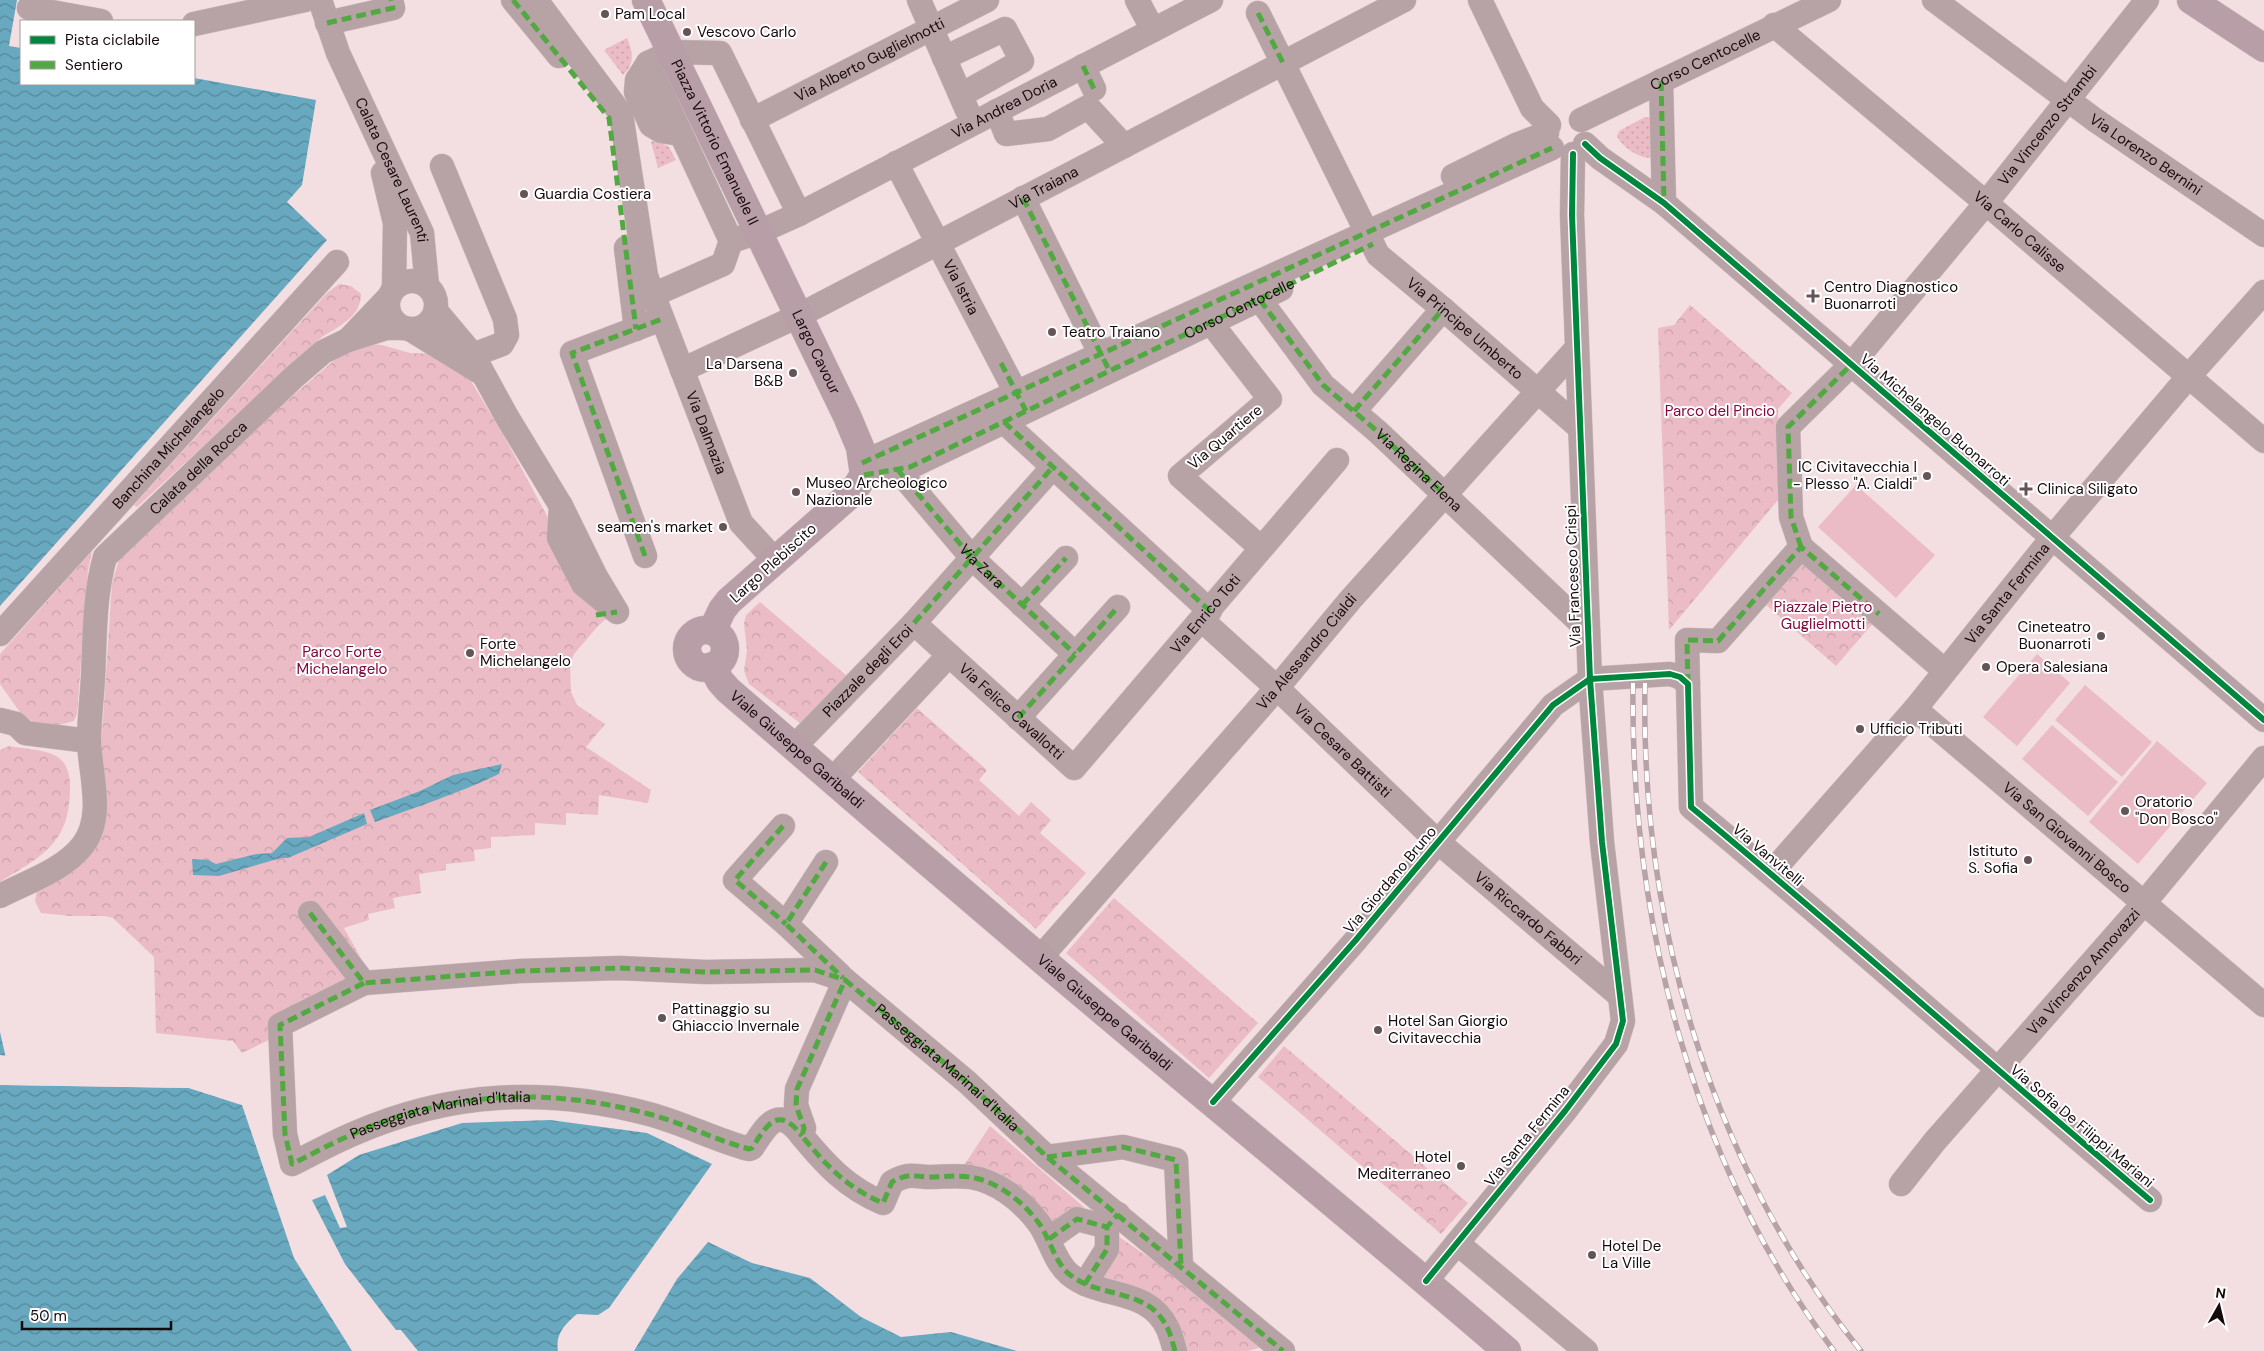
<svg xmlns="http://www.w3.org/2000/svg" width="2264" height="1351" font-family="'DM Sans',sans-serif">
	<defs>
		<pattern id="grass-dots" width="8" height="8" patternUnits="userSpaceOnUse" patternTransform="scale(1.25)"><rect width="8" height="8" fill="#ebbcc6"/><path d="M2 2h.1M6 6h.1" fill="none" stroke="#c9a0a9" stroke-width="1.8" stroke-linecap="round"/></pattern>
		<pattern id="park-crowns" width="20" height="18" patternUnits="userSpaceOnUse" patternTransform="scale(1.25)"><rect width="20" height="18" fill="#ebbcc6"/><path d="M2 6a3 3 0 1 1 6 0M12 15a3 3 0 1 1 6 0" fill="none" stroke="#c9a0a9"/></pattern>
		<pattern id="water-waves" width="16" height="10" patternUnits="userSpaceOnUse" patternTransform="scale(1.25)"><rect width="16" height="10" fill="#69a9c0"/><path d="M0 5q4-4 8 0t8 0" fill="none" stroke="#55889a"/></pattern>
	</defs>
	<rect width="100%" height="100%" fill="#f3dee2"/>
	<g fill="url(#grass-dots)">
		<path d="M 627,38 C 633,52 635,64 623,75 L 604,50 Z"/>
		<path d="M 1645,117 L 1650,118 L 1652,157 C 1642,161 1621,146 1617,136 L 1619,131 Z"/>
		<polygon points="656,140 669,147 676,160 658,168 651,142"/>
	</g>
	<g fill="url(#park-crowns)">
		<path d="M 339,284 L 351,286 L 361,294 C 361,317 339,326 322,337 L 137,507 L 134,505 L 327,293 Z"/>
		<polygon points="1690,305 1792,393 1778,409 1778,500 1669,630 1658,328 1674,325"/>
		<polygon points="365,344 382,345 410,353 438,354 455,363 471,381 505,438 559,538 607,618 598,626 574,654 570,664 571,692 577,705 605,724 586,747 651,790 648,803 599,795 598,815 566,813 566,825 535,823 535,835 491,837 491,848 474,850 475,861 446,864 446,870 419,874 421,893 393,898 395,908 368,914 369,920 344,928 377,987 242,1053 233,1041 156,1033 154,957 113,918 105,916 71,916 41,913 35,901 37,890 48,883 98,795 112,583 119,560 290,398 336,359"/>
		<polygon points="92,551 88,570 77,714 74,721 59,725 37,723 24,718 0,684 0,654"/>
		<polygon points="1802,559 1874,622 1836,666 1764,603"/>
		<polygon points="760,602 847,676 801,724 749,684 744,671 747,650 744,624 746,615"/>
		<polygon points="917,708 987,770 979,780 1019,816 1031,802 1051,820 1040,833 1086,873 1036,929 858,772"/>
		<path d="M 9,746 C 23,749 42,749 54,755 C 67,761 70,774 70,787 C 70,844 43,855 0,882 L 0,750 Z"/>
		<polygon points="1114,898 1258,1023 1209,1078 1066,953"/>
		<polygon points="1284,1046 1468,1203 1441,1234 1258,1077"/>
		<polygon points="990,1126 1085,1208 1052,1231 961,1170"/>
		<polygon points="1118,1236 1207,1298 1265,1346 1248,1351 1181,1351 1180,1342 1094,1280"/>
	</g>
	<g fill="#ebbcc6">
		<polygon points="1856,485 1935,555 1896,598 1818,527"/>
		<polygon points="2037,654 2070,683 2017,746 1983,717"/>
		<polygon points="2085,685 2152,742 2122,777 2055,720"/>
		<polygon points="2052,725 2118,782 2088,816 2022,759"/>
		<polygon points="2157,741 2207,783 2138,864 2089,822"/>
	</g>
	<g fill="url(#water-waves)">
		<polygon points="0,0 17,0 9,46 21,48 21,84 194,84 194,78 316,100 302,185 287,202 327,240 0,606"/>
		<path d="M 502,764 L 499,774 C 459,793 417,807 375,822 L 370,810 L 420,791 L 453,775 Z"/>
		<polygon points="364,813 367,824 288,858 281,858 219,876 193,875 192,859 208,860 216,864 256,854 272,853 287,838 309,837"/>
		<polygon points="0,1032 12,1085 189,1088 242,1105 294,1258 352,1351 0,1351"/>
		<path d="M 550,1120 L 647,1133 L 712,1164 L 609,1308 L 598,1315 L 577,1314 C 565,1324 555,1334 558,1351 L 418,1351 L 401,1330 L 396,1330 L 345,1264 L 312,1200 L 325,1195 L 340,1228 L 347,1227 L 327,1175 L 359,1155 L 462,1123 Z"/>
		<polygon points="708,1242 752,1263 810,1278 861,1317 901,1337 951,1332 1017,1351 634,1351 677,1279"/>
	</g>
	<polygon fill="#f3dee2" points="0,1055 8,1056 14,1083 189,1085 240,1102 242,1105 189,1088 0,1085"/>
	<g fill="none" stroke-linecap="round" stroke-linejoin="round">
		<defs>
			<g id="minor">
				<path id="s1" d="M 320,0 L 338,53 L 422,233 L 427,285"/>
				<polyline points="513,0 559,56"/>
				<path id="s2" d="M 536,0 L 621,114 L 646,276 L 741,523 L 775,560"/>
				<polyline points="919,0 967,110"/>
				<polyline points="1137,0 1153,30"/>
				<polyline points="1480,0 1532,108 1549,125"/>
				<path id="s3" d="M 1934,0 L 2095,120 L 2264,235"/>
				<polyline points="29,8 101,21"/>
				<path id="s4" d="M 1258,13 L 1378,255 L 1443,309 L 1580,428"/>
				<polyline points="327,23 393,8 391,0"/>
				<polyline points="194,24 305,0"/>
				<path id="s5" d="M 1774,25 L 1986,203 L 2264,441"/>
				<polyline points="944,58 1005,29 1022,61 961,95"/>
				<path id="s6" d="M 648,63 L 731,241 L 759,232 L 799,214 L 1211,0"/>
				<polyline points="1083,66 1094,89"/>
				<polyline points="1661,81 1664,203"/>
				<polyline points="997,111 1006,134 1048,129 1088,107 1124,146"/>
				<path id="s7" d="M 752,120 L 987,0"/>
				<path id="s8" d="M 1581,120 L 1829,0"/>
				<polyline points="680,134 661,131 651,125 636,92 637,80 648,63 671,52 720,53 799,214"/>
				<polyline points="1585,144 1600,158 1664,203 2264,720"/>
				<path id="s9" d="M 896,163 L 1023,406"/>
				<polyline points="442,166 505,319 507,335 502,344 473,355"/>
				<polyline points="383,173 395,223 394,288"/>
				<polyline points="1453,176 1516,145 1547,133"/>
				<polyline points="1023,198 1108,369"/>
				<polyline points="626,248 636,329"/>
				<circle cx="412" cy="305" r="24"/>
				<polyline points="653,295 723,264 731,241"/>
				<polyline points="388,298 348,340 386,328 403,328"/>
				<path id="s10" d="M 1260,300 L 1323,385 L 1378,432 L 1588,630"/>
				<polyline points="436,311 473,355 507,417 561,506"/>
				<polyline points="1211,323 1270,399 1180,476 1261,548"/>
				<polyline points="410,329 478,371"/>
				<path id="s11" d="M 682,370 L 798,316 L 1404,0"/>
				<polyline points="1354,411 1443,309"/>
				<polyline points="1004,422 1210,611"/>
				<polyline points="862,463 1552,148"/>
				<path id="s12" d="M 897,469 L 972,558 L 1075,654"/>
				<polyline points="864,475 910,467 1281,289"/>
				<polygon points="561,506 596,577 617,612 583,584 559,538"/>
				<path id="s13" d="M 1801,547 L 1791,517 L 1788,427 L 1852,364 L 1986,203 L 2147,0"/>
				<polyline points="645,556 572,353 651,323"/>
				<polyline points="1022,605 1066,558"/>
				<path id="s14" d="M 1202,620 L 1277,688 L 1438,842 L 1620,996"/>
				<polyline points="914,623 1052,468"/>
				<path id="s15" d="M 0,634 L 337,262"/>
				<path id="s16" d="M 949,655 L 1074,768 L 1337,460"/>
				<polyline points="1688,684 1687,640 1718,641 1801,547 1945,671"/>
				<path id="s17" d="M 1915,709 L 2264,1005"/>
				<polyline points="1018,718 1118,607"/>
				<polyline points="0,720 16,724 25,733 89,741"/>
				<path id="s18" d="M 794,747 L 914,623 L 949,655 L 832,780"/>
				<polyline points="783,826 735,880 786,924"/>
				<polyline points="826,862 786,924 840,975"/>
				<path id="s19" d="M 1771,873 L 1915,709 L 2052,538 L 2189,376 L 2264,292"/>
				<path id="s20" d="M 0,896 C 27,882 64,870 83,845 C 105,816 90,774 89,741 C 89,720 92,698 93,677 C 95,637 94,595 105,557 L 294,377 L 323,352 L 348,340"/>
				<polyline points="310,913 364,983 520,971 620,968 706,972 815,970 845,980"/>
				<path id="s21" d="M 1040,958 L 1277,688 L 1351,599 L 1576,349"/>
				<path d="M 364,983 L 280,1025 L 285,1134 L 292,1164 C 312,1154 332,1143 353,1134 C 451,1091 547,1087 649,1114 C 683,1123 715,1140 749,1149 L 752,1148 C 767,1125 778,1104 802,1136"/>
				<path d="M 1213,1102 L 1355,941 L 1553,705 L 1590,679 L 1670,674 L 1680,677 L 1688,684 L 1691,807 C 1846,935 1996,1070 2150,1200"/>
				<polyline points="1047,1157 1123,1147 1176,1160 1181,1266"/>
				<path id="s22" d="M 1901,1184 L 1935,1141 L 2144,903 L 2264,758"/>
				<polyline points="1049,1239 1077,1219 1107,1227"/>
				<polyline points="1457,1243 1586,1351"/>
				<polyline points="1426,1281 1565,1111 1616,1044 1623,1021 1602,842 1590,679 1572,215 1573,154"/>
				<polyline points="1085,1284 1107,1249 1107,1227 1118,1214"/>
				<path d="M 1175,1351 C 1173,1344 1171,1336 1168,1329 C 1148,1286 1100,1300 1069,1274 C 1054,1261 1050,1238 1038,1222 C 1022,1201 997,1181 970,1177 C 956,1175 942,1177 928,1177 C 911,1176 909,1173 892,1182 L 883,1203 C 847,1188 826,1165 802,1136 L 804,1128 L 796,1105 L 797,1089 L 845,980 L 967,1082 L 1047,1157 L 1283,1351"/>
			</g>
			<g id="major">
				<path id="s23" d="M 646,0 L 847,416 L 860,447 L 864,475 L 853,492 L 729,601 L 722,610 L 712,631"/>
				<polyline points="2191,0 2264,48"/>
				<circle cx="706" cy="649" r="19"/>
				<path id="s24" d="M 712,666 L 720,681 L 728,690 C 832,780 935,869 1040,958 C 1195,1090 1353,1218 1507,1351"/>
			</g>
		</defs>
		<use href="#minor" stroke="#cebec1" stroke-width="25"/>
		<use href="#major" stroke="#cebec1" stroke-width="29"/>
		<use href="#minor" stroke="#b7a2a6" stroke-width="24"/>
		<use href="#major" stroke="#b89ea6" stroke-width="28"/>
		<defs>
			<g id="rail">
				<path d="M 1633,683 C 1630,916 1691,1163 1834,1351"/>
				<path d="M 1645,683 C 1640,921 1710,1164 1861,1351"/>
			</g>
		</defs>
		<use href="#rail" stroke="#b7a3a7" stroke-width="5.5"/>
		<use href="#rail" stroke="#fff" stroke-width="4" stroke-dasharray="11" stroke-linecap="butt"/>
		<g stroke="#52a841" stroke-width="5" stroke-dasharray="10 5" stroke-linecap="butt">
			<polyline points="513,0 609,118 636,329"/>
			<polyline points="1258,13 1283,63"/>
			<polyline points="327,23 393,8 391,0"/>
			<polyline points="1083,66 1094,89"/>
			<polyline points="1661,81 1664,203"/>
			<polyline points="1023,198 1110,372"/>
			<polyline points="1260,300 1323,385 1378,432 1445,495"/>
			<polyline points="1001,363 1026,411"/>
			<polyline points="1354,411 1443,309"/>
			<polyline points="1004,422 1210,611"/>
			<polyline points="862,463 1552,148"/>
			<polyline points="897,469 972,558 1075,654"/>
			<path id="s25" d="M 864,475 L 910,467 L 1373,244"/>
			<polyline points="1801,547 1791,517 1788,427 1852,364"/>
			<polyline points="645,556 572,353 662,319"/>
			<polyline points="1022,605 1066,558"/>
			<polyline points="596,615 617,612"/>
			<polyline points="914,623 1052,468"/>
			<polyline points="1688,684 1687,640 1718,641 1801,547 1879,614"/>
			<polyline points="1018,718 1118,607"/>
			<polyline points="783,826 735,880 786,924"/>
			<polyline points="826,862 786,924 843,978"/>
			<polyline points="310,913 364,983 520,971 620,968 706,972 815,970 845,980"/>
			<path id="s26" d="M 364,983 L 280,1025 L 285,1134 L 292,1164 C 312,1154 332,1143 353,1134 C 451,1091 547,1087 649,1114 C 683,1123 715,1140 749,1149 L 752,1148 C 767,1125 778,1104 802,1136"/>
			<polyline points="1047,1157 1123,1147 1176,1160 1181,1266"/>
			<polyline points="1049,1239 1077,1219 1107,1227"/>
			<polyline points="1085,1284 1107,1249 1107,1227 1118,1214"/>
			<path id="s27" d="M 1175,1351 C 1173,1344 1171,1336 1168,1329 C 1148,1286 1100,1300 1069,1274 C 1054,1261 1050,1238 1038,1222 C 1022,1201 997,1181 970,1177 C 956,1175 942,1177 928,1177 C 911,1176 909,1173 892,1182 L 883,1203 C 847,1188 826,1165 802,1136 L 804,1128 L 796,1105 L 797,1089 L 845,980 L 967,1082 L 1047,1157 L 1283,1351"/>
		</g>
		<defs>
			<g id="cycleway">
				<polyline points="1585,144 1600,158 1664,203 2264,720"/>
				<path d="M 1213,1102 L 1355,941 L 1553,705 L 1590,679 L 1670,674 L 1680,677 L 1688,684 L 1691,807 C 1846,935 1996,1070 2150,1200"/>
				<polyline points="1426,1281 1565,1111 1616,1044 1623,1021 1602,842 1590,679 1572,215 1573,154"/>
			</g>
		</defs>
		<use href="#cycleway" stroke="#fff" stroke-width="9"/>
		<use href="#cycleway" stroke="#00873e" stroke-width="6"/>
	</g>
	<g fill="#645458" stroke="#fff" stroke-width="2">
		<circle cx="605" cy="14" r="5"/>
		<circle cx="687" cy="32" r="5"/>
		<circle cx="524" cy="194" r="5"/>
		<path d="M1810.5 288.5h5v5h5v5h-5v5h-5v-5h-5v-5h5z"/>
		<circle cx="1052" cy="332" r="5"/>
		<circle cx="793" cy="373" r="5"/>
		<circle cx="1927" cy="476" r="5"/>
		<path d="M2023.5 481.5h5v5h5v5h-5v5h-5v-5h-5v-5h5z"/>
		<circle cx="796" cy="492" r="5"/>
		<circle cx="723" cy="527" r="5"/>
		<circle cx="2101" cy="636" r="5"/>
		<circle cx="470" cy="653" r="5"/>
		<circle cx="1986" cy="667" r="5"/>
		<circle cx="1860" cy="729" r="5"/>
		<circle cx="2125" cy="811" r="5"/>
		<circle cx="2028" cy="860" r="5"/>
		<circle cx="662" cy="1018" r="5"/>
		<circle cx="1378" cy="1030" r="5"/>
		<circle cx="1461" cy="1166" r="5"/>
		<circle cx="1592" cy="1255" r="5"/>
	</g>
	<g text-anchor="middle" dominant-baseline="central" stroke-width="4" stroke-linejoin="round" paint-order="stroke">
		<g font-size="15" fill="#170a0d" stroke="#fff" text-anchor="start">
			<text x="615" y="14">Pam Local</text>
			<text x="697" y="32">Vescovo Carlo</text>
			<text x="534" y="194">Guardia Costiera</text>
			<text x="1824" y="287">Centro Diagnostico<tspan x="1824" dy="17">Buonarroti</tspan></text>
			<text x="1062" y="332">Teatro Traiano</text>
			<text x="783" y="364" text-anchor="end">La Darsena<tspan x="783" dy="17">B&amp;B</tspan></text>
			<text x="1917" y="467" text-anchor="end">IC Civitavecchia I<tspan x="1917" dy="17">- Plesso "A. Cialdi"</tspan></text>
			<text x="806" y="483">Museo Archeologico<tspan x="806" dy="17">Nazionale</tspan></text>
			<text x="2037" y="489">Clinica Siligato</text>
			<text x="713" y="527" text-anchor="end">seamen's market</text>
			<text x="2091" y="627" text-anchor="end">Cineteatro<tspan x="2091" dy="17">Buonarroti</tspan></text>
			<text x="480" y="644">Forte<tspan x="480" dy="17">Michelangelo</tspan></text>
			<text x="1996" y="667">Opera Salesiana</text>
			<text x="1870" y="729">Ufficio Tributi</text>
			<text x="2135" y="802">Oratorio<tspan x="2135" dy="17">"Don Bosco"</tspan></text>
			<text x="2018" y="851" text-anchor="end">Istituto<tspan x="2018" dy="17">S. Sofia</tspan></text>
			<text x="672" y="1009">Pattinaggio su<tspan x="672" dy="17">Ghiaccio Invernale</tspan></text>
			<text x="1388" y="1021">Hotel San Giorgio<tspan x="1388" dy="17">Civitavecchia</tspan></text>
			<text x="1451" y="1157" text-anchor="end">Hotel<tspan x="1451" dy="17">Mediterraneo</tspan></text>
			<text x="1602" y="1246">Hotel De<tspan x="1602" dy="17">La Ville</tspan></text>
		</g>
		<g font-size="15" fill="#170a0d" stroke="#fff">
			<text stroke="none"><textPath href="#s8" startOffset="138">Corso Centocelle</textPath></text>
			<text stroke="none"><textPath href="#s7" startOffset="132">Via Alberto Guglielmotti</textPath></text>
			<text stroke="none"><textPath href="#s6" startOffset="501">Via Andrea Doria</textPath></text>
			<text stroke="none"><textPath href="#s13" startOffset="520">Via Vincenzo Strambi</textPath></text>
			<text stroke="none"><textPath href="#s23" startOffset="158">Piazza Vittorio Emanuele II</textPath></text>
			<text stroke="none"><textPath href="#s3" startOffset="262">Via Lorenzo Bernini</textPath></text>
			<text stroke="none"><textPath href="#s1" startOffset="185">Calata Cesare Laurenti</textPath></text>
			<text stroke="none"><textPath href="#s11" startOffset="405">Via Traiana</textPath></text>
			<text stroke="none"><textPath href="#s5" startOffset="321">Via Carlo Calisse</textPath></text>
			<text stroke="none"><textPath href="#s9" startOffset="140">Via Istria</textPath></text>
			<text stroke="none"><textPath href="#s25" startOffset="412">Corso Centocelle</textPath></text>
			<text stroke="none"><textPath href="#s4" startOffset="384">Via Principe Umberto</textPath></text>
			<text stroke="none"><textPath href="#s23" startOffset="391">Largo Cavour</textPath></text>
			<text transform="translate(1935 420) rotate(41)">Via Michelangelo Buonarroti</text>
			<text stroke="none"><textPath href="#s2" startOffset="474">Via Dalmazia</textPath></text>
			<text transform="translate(1225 437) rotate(-40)">Via Quartiere</text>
			<text stroke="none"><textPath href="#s15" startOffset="251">Banchina Michelangelo</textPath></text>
			<text stroke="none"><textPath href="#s20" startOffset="519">Calata della Rocca</textPath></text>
			<text stroke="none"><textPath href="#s10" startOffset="234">Via Regina Elena</textPath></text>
			<text transform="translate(773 563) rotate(-42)">Largo Plebiscito</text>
			<text stroke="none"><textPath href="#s12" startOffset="129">Via Zara</textPath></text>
			<text transform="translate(1573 576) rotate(-92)">Via Francesco Crispi</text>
			<text stroke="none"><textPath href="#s19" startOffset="366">Via Santa Fermina</textPath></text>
			<text stroke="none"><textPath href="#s16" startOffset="371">Via Enrico Toti</textPath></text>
			<text stroke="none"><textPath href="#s21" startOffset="406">Via Alessandro Cialdi</textPath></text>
			<text stroke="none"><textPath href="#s18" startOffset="106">Piazzale degli Eroi</textPath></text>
			<text stroke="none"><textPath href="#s16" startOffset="84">Via Felice Cavallotti</textPath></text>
			<text stroke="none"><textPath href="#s24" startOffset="120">Viale Giuseppe Garibaldi</textPath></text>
			<text stroke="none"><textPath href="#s14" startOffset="192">Via Cesare Battisti</textPath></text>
			<text stroke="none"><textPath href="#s17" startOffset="199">Via San Giovanni Bosco</textPath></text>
			<text transform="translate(1768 855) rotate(40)">Via Vanvitelli</text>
			<text transform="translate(1390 880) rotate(-50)">Via Giordano Bruno</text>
			<text stroke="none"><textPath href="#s14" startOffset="442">Via Riccardo Fabbri</textPath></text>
			<text stroke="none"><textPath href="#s22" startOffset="280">Via Vincenzo Annovazzi</textPath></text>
			<text stroke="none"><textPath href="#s24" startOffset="525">Viale Giuseppe Garibaldi</textPath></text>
			<text stroke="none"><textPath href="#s27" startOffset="795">Passeggiata Marinai d'Italia</textPath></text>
			<text stroke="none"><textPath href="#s26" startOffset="392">Passeggiata Marinai d'Italia</textPath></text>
			<text transform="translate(2082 1126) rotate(40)">Via Sofia De Filippi Mariani</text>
			<text transform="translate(1527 1136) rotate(-51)">Via Santa Fermina</text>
		</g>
		<g font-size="15" fill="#84073e" stroke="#fff">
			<text x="1720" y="411">Parco del Pincio</text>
			<text x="1823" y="607">Piazzale Pietro<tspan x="1823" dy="17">Guglielmotti</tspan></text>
			<text x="342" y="652">Parco Forte<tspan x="342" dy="17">Michelangelo</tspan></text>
		</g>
	</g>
	<rect x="20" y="20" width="175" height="65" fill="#ffffff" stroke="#a29d9e"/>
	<rect x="30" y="36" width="25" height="8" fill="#00873e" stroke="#a29d9e"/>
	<text x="65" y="45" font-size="15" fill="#170a0d">Pista ciclabile</text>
	<rect x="30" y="61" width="25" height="8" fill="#52a841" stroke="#a29d9e"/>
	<text x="65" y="70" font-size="15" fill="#170a0d">Sentiero</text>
	<g transform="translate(2219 1306) rotate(8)" stroke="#ffffff" stroke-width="4" paint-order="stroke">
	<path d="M0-4L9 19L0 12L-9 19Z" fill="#170a0d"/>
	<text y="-8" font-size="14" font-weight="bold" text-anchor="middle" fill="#170a0d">N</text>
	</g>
	<path d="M22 1321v8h149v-8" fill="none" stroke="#170a0d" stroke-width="2.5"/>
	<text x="30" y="1321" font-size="15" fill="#170a0d" stroke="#ffffff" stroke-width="4" paint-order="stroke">50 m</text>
</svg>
